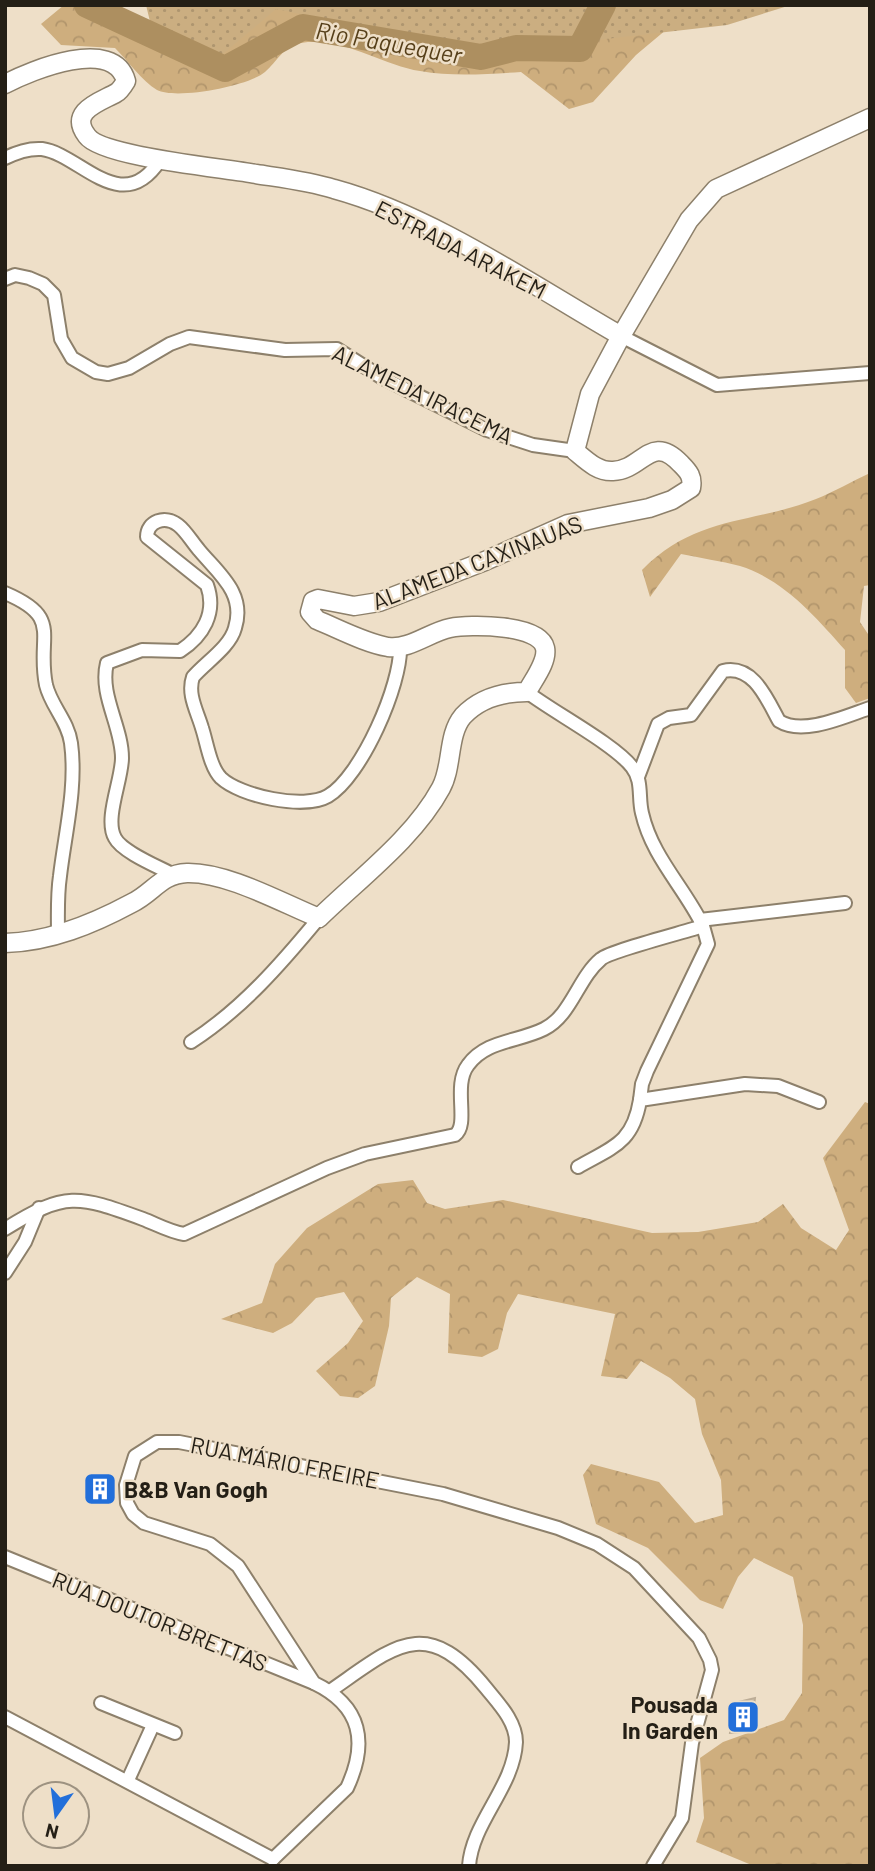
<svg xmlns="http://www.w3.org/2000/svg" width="875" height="1871" font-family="Barlow,sans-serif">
	<defs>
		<pattern id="forest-crowns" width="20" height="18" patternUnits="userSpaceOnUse" patternTransform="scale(1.75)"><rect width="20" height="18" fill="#ceae7e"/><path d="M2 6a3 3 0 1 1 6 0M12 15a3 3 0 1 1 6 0" fill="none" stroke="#b1956c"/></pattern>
		<pattern id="park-dots" width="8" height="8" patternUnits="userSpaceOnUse" patternTransform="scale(1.75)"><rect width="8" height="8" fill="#cbae81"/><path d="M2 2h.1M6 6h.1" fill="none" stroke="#ae956f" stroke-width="1.8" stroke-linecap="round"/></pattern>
		<pattern id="building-hatch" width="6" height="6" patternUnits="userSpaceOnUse" patternTransform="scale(1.75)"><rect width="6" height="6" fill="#d4c6af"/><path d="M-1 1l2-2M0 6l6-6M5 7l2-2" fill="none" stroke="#b6aa96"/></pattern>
	</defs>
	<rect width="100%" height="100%" fill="#eedfc8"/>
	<g fill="url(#forest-crowns)">
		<path d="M 64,5 L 122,5 L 121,10 L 183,39 L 234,5 L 679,19 L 636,55 L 593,102 L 569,109 L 521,72 C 488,74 453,77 420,71 C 382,65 340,35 301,43 C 283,46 277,62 265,72 C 249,86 176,100 157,90 C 142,81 128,61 115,48 L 61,45 L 41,24 Z"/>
		<path d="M 870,473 L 870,585 L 864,586 L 860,622 L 870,637 L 870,698 L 856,703 L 845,688 L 845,650 C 816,617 783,579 740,566 C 721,561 700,558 681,554 L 650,597 L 642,570 C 697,515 749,525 816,499 C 834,492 852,481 870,473 Z"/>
		<polygon points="865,1102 870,1104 870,1866 754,1866 696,1842 704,1818 700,1758 723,1742 784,1720 802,1693 803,1625 793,1577 754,1558 738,1577 723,1609 700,1600 648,1548 596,1524 583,1475 591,1464 659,1482 695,1523 723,1515 721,1480 702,1434 695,1399 670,1378 641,1361 627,1379 601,1376 615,1314 518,1294 507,1313 498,1349 482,1357 448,1353 450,1294 417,1277 391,1298 389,1326 375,1386 358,1398 340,1396 316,1371 348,1343 363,1321 344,1292 316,1298 292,1323 273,1333 221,1319 262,1303 275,1264 307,1228 378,1184 413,1180 427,1203 445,1209 503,1200 652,1233 698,1232 758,1222 783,1204 801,1228 836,1250 849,1230 823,1158"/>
	</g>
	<polygon fill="url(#park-dots)" points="146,5 791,5 727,25 483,53 276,9 210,65 180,63 154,38"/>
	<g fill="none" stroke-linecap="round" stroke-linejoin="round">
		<polyline stroke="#ad8f60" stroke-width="26" points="87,5 225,69 303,27 481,57 516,48 580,49 603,5"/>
	</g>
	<polygon fill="url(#building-hatch)" stroke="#bcad97" stroke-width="2" points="755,1698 751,1731 730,1733 734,1703"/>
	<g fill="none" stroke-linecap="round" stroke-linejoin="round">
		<defs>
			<g id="street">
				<path d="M 5,158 C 17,152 28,148 42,149 C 80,154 122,219 160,160"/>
				<polyline points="5,279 15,275 29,278 43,284 54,295 61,339 72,358 96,372 108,374 129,368 170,344 189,337 285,350 337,349 381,377 487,430 533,445 575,451"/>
				<polyline points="621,336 717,385 870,373"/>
				<path d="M 5,593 C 64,618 36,635 46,685 C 51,706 68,721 71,743 C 77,787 65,833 60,876 C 57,896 58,916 58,935"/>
				<path d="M 638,777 L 658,724 L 669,718 L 691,715 L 723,671 C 753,664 767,699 779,721 C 803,736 846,716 870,708"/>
				<path d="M 174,875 C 159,867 122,852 115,838 C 104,819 122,780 122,758 C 122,726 99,695 107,663 L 142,650 L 180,651 C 203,636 217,613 207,585 L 147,537 C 147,521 165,515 178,525 C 186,531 192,542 199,550 C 218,573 246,593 235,628 C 230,647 206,662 193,677 C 187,694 197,711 202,728 C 207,743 210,767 221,778 C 240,796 304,810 328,796 C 361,777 402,684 400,646"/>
				<polyline points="700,920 845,903"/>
				<path d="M 191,1042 C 242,1009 281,964 319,918"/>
				<polyline points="640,1100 642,1084 647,1071 708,944 703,926"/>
				<path d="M 578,1167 C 613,1147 633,1143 640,1100 L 745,1084 L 778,1086 L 819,1102"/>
				<path d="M 5,1229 C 66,1191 77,1195 143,1219 C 156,1224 170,1232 184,1234 L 327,1168 L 365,1154 L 455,1135 C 470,1124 452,1086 468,1065 C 486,1040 518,1042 544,1029 C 571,1016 578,978 601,959 C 610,951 685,932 703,926 C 684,887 652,857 642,813 C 638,797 643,781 632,767 C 614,744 553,712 527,692"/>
				<polyline points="5,1273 25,1242 39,1208"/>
				<polyline points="5,1557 314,1683"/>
				<path d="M 330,1691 C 394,1647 425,1613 486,1688 C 498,1703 516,1721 516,1742 C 514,1787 472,1822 469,1866"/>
				<polyline points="101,1703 175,1733"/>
				<polyline points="5,1717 273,1859"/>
				<polyline points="128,1780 153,1725"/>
				<path d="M 273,1859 L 347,1788 C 368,1743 362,1706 314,1683 L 238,1566 L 210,1544 L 144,1523 L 133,1514 L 127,1503 L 126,1485 L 135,1456 L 157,1442 L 179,1442 L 443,1494 L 558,1528 L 597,1544 L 634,1568 L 699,1638 L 710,1660 L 712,1670 L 692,1743 L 682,1818 L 653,1866"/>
			</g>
			<g id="secondary">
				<path d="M 5,84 C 32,70 114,36 126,81 C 123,86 120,91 116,93 C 100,102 68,111 87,136 C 102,157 225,168 256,174 C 282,178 309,181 334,189 C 433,216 532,285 621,336 L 689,220 L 716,189 L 870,118"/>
				<path d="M 5,943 C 50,942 93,924 132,903 C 153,893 161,874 187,873 C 227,872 282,903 319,918 C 360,878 414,838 441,788 C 453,766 447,735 463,716 C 480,698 503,692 527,692 C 533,680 548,662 545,648 C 540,624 470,624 450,628 C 430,632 409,650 388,647 C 365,643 339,629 317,620 L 310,612 L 313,601 L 318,599 L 354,606 L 379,602 L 485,561 L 568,524 L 649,508 L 672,500 L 691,488 C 693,477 689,472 681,464 C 651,432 643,470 613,471 C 598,472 587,461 575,451 L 590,394 L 621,336"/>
			</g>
		</defs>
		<use href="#street" stroke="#8d806b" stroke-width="16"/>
		<use href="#secondary" stroke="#8d806b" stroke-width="21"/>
		<use href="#street" stroke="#fff" stroke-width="12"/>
		<use href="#secondary" stroke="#fff" stroke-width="18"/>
	</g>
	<defs>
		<symbol id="building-square" viewBox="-11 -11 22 22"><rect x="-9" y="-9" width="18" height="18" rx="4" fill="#226fda" stroke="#eedfc8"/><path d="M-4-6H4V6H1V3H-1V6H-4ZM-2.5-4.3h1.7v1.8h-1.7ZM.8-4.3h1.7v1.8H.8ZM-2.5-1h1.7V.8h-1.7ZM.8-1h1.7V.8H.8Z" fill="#fff"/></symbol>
	</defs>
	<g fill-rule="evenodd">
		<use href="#building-square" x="81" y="1470" width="38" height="38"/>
		<use href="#building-square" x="724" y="1698" width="38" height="38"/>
	</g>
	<g text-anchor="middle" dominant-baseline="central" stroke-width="5" stroke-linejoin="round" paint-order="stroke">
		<g font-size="23" fill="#241f16" stroke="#eedfc8">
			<text transform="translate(461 249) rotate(27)">ESTRADA ARAKEM</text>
			<text transform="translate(423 394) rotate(26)">ALAMEDA IRACEMA</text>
			<text transform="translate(477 562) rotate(-21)">ALAMEDA CAXINAUAS</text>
			<text transform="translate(285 1462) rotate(11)">RUA MÁRIO FREIRE</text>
			<text transform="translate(160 1621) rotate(22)">RUA DOUTOR BRETTAS</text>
		</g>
		<g font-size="23" font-weight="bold" fill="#241f16" stroke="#eedfc8" text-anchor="start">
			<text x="124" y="1489">B&amp;B Van Gogh</text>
			<text x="718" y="1704" text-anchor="end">Pousada<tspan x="718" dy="26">In Garden</tspan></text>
		</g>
		<g font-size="24" font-style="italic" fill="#563f19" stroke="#eedfc8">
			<text transform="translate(389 42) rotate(10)">Rio Paquequer</text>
		</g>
	</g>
	<rect width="875" height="1871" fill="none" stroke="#241f16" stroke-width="14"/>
	<g transform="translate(56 1815) rotate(194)"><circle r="33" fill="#eedfc8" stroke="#9d9281" stroke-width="2"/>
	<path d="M0-5L12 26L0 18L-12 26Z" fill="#226fda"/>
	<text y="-10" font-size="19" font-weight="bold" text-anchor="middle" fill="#241f16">N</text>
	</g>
</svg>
